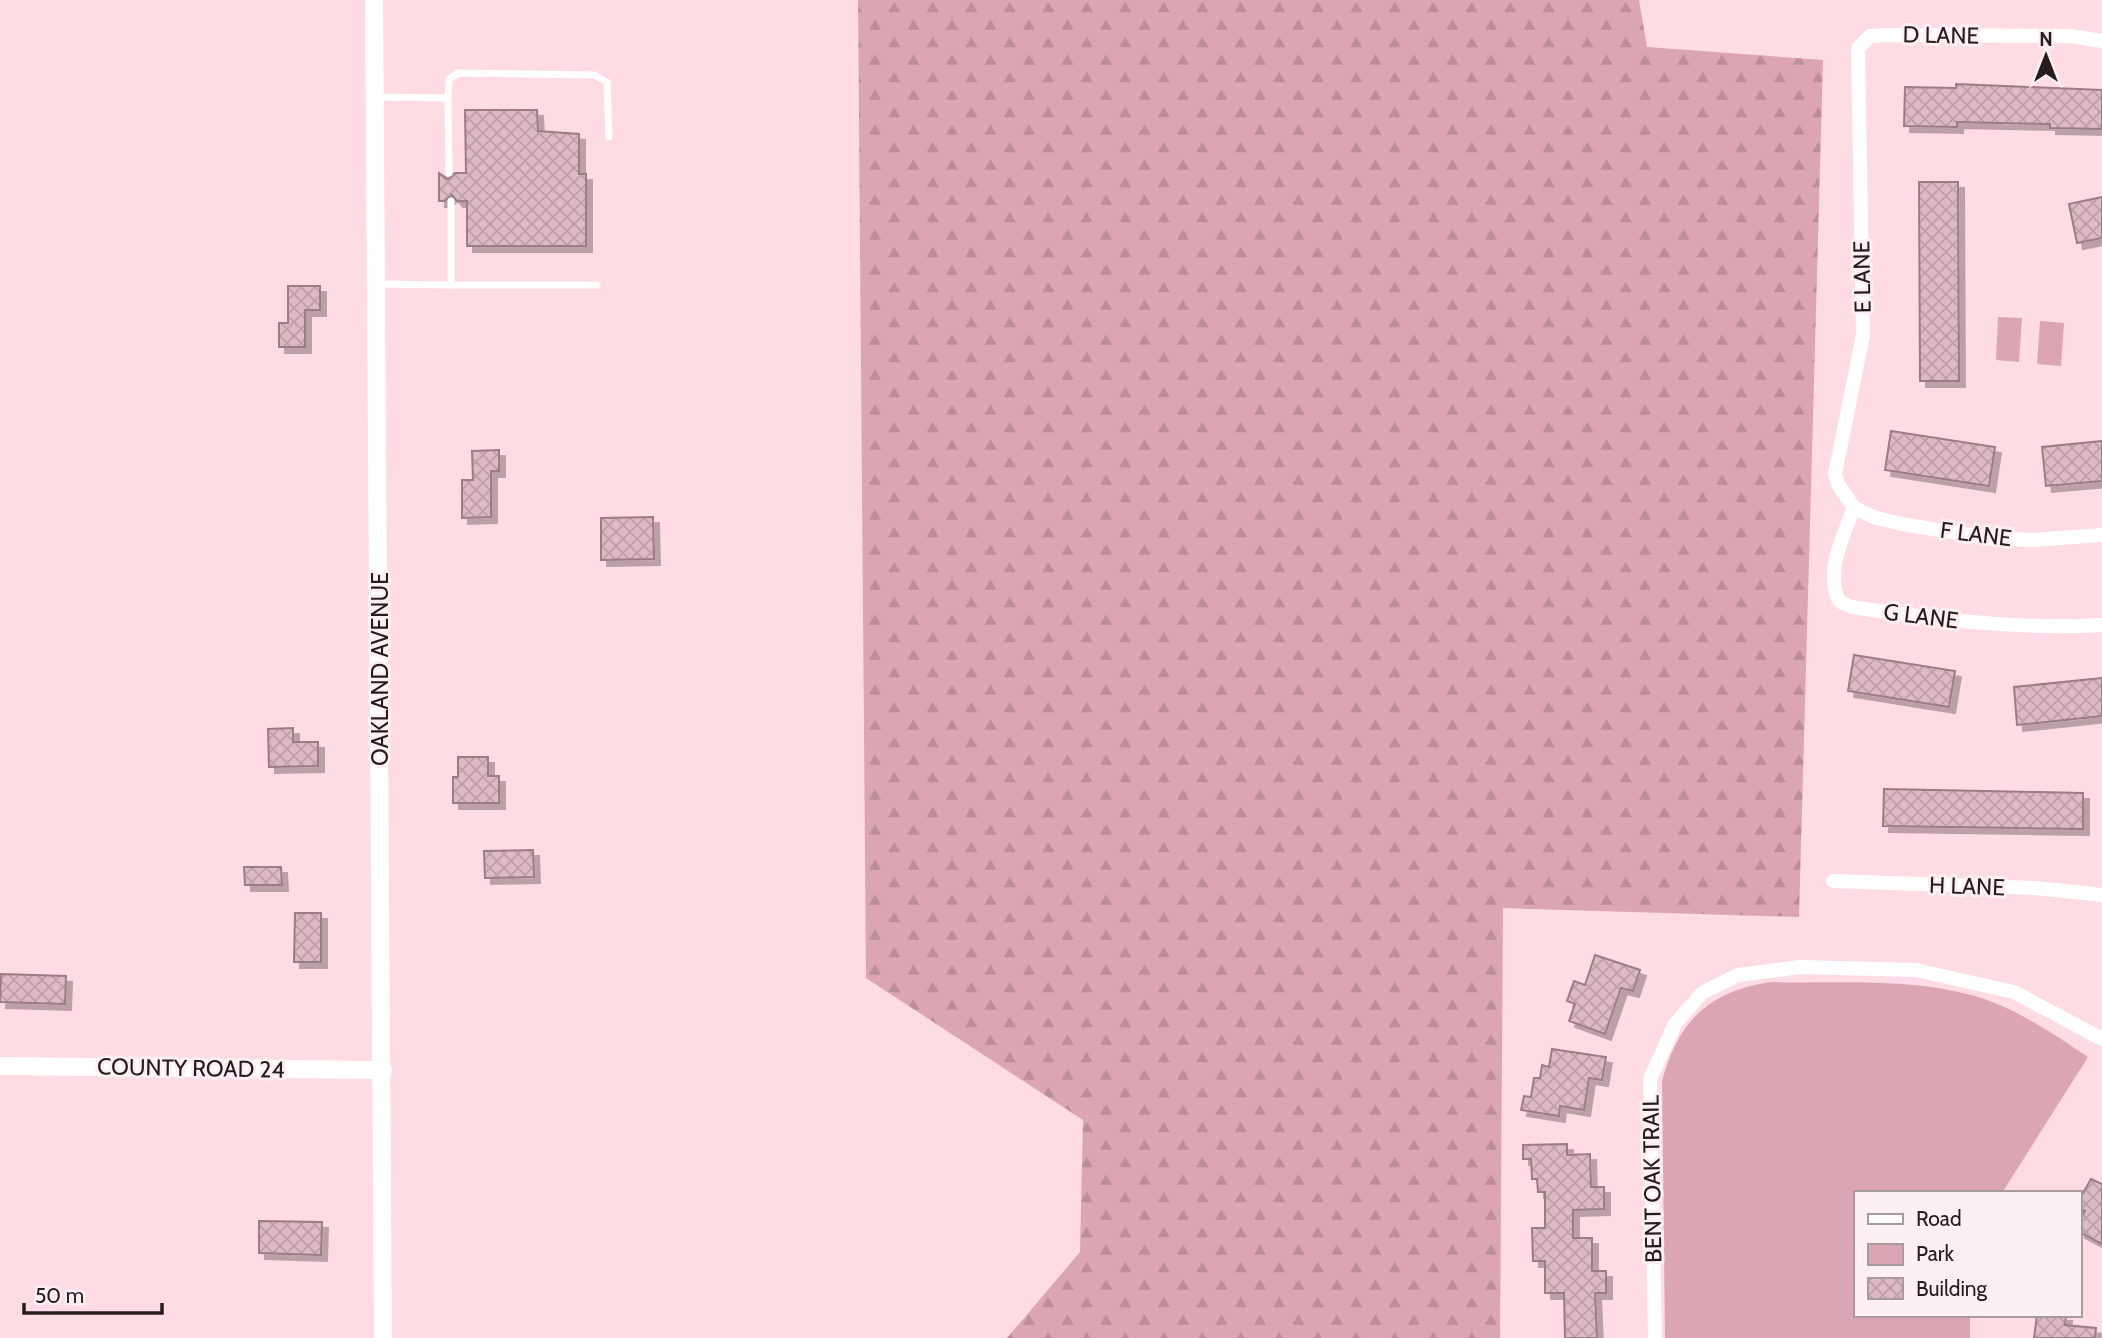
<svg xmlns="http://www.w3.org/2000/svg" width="2102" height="1338" font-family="Cabin,sans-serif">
	<defs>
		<pattern id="forest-firs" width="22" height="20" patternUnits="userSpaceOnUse" patternTransform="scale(1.75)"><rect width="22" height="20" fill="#dca5b4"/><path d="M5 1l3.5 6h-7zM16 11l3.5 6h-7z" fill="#bd8d9a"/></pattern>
		<pattern id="building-cross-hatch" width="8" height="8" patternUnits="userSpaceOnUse" patternTransform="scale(1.75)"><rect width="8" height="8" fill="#dcbac3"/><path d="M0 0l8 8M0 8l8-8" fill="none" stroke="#bd9fa7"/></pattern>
		<filter id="shadow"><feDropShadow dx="6" dy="6" stdDeviation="0" flood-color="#0004"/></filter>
	</defs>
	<rect width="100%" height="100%" fill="#ffdbe4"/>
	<g fill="#dca5b4">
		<polygon points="1998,317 2022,318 2019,362 1996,360"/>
		<polygon points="2040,321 2064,323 2061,366 2037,364"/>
		<path d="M 1771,982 C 1844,984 1926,976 1995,1003 C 2029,1017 2058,1037 2088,1057 L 2002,1193 L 1855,1193 L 1855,1315 L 1970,1315 L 1970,1338 L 1665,1338 L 1662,1081 C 1678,1022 1708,991 1771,982 Z"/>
	</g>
	<polygon fill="url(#forest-firs)" points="858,0 1639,0 1647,47 1823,60 1799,917 1503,908 1500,1338 1007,1338 1080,1252 1083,1120 866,978"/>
	<g fill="url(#building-cross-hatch)" stroke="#9c7c85" stroke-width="2" filter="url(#shadow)">
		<polygon points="1956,84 2102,90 2102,129 2050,128 2050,124 1957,122 1957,127 1904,126 1905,87 1956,88"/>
		<polygon points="465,110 537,110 538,131 579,134 579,174 586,174 586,246 467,246 467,201 457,201 452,195 445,201 439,201 439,173 448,179 455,173 466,173"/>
		<polygon points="1919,182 1958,182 1959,381 1920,381"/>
		<polygon points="2102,197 2102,238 2077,243 2069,204"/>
		<polygon points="288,286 320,286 320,310 305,310 305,347 279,347 279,323 288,323"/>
		<polygon points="1891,431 1995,447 1989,486 1885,470"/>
		<polygon points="2102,441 2102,481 2046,486 2042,447"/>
		<polygon points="499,450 499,471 491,471 491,517 462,518 462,480 473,480 472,451"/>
		<polygon points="653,517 654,559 601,560 601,518"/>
		<polygon points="1854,655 1955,671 1949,707 1848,691"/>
		<polygon points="2102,678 2102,716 2017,725 2014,687"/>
		<polygon points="293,728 293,742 318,742 318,766 269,767 268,729"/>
		<polygon points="458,757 488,757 488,776 499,776 499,803 453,803 453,777 458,777"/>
		<polygon points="1884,789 2083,793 2083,829 1883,826"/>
		<polygon points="533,850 534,877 485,878 484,851"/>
		<polygon points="244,867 281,867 282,885 245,885"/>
		<polygon points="295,913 321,913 321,962 294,962"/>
		<polygon points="1595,955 1640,970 1633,991 1621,988 1605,1034 1569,1021 1575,1004 1567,1001 1574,981 1585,985"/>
		<polygon points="1,974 66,976 65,1004 0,1002"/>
		<polygon points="1552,1049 1606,1057 1602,1080 1589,1078 1584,1110 1560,1106 1559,1116 1521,1110 1524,1096 1531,1097 1534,1078 1540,1078 1542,1065 1549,1067"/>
		<polygon points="1567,1144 1567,1155 1590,1154 1591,1187 1604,1187 1604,1209 1573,1210 1573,1238 1592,1238 1592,1271 1606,1271 1606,1293 1595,1293 1597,1338 1565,1338 1564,1293 1545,1293 1545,1261 1533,1261 1532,1228 1545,1228 1545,1192 1538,1192 1537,1179 1532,1179 1531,1159 1523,1159 1523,1145"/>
		<polygon points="2091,1179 2102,1184 2102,1244 2079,1232 2079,1221 2085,1211 2079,1208 2079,1200"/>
		<polygon points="259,1221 322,1222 321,1255 259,1253"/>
		<polygon points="2037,1315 2066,1315 2065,1325 2096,1328 2095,1338 2034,1338"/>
	</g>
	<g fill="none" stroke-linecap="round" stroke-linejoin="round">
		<g stroke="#fff" stroke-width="7">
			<polyline points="375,97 448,98 449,79 458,73 594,75 607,82 609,137"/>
			<polyline points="448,98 449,173"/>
			<polyline points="378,284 451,285 451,201"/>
			<polyline points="451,285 597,285"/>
		</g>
		<g stroke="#fff" stroke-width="14">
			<polyline points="2102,41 2071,36 1888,35 1870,36 1858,48 1863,335 1835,474 1838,484 1854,508 1876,518 1907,525 1990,538 2033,540 2102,535"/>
			<path d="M 1854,508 C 1843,536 1825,572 1839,601 L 1851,607 C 1935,619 2017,630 2102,625"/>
			<polyline points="1833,881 2036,888 2102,895"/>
			<polyline points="1655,1338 1650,1079 1675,1024 1702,993 1738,975 1801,967 1916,970 2014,992 2102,1039"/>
		</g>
		<g stroke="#fff" stroke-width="18">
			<polyline points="374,0 383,1338"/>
			<polyline points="0,1066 383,1070"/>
		</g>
	</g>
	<g text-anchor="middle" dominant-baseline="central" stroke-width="6" stroke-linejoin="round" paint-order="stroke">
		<g font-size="23" fill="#281b1f" stroke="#fdeff2">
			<text transform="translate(1941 35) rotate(1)">D LANE</text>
			<text transform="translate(1862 277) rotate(-91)">E LANE</text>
			<text transform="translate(1976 534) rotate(7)">F LANE</text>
			<text transform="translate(1921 616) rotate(7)">G LANE</text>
			<text transform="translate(380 669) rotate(-90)">OAKLAND AVENUE</text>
			<text transform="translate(1967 886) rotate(2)">H LANE</text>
			<text transform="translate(191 1068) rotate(1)">COUNTY ROAD 24</text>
			<text transform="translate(1652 1179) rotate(-91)">BENT OAK TRAIL</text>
		</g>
	</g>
	<rect x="1854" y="1191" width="228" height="126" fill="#fdeff2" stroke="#a89a9e" stroke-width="2"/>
	<rect x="1868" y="1214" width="35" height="10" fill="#ffffff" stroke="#a89a9e" stroke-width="2"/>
	<text x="1916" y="1226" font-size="21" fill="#281b1f">Road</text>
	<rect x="1868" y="1244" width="35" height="21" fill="#dca5b4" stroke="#a89a9e" stroke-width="2"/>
	<text x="1916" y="1261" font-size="21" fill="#281b1f">Park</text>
	<rect x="1868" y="1278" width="35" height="21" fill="url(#building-cross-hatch)" stroke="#a89a9e" stroke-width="2"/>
	<text x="1916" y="1296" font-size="21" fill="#281b1f">Building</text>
	<g transform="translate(2046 56)" stroke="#fdeff2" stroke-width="5" paint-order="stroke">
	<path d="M0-5L12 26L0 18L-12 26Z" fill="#281b1f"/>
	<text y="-10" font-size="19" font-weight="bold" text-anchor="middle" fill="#281b1f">N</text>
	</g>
	<path d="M24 1303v10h138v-10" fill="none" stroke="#281b1f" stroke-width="3.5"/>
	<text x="35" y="1303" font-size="21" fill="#281b1f" stroke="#fdeff2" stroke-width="5" paint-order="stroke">50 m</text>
</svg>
